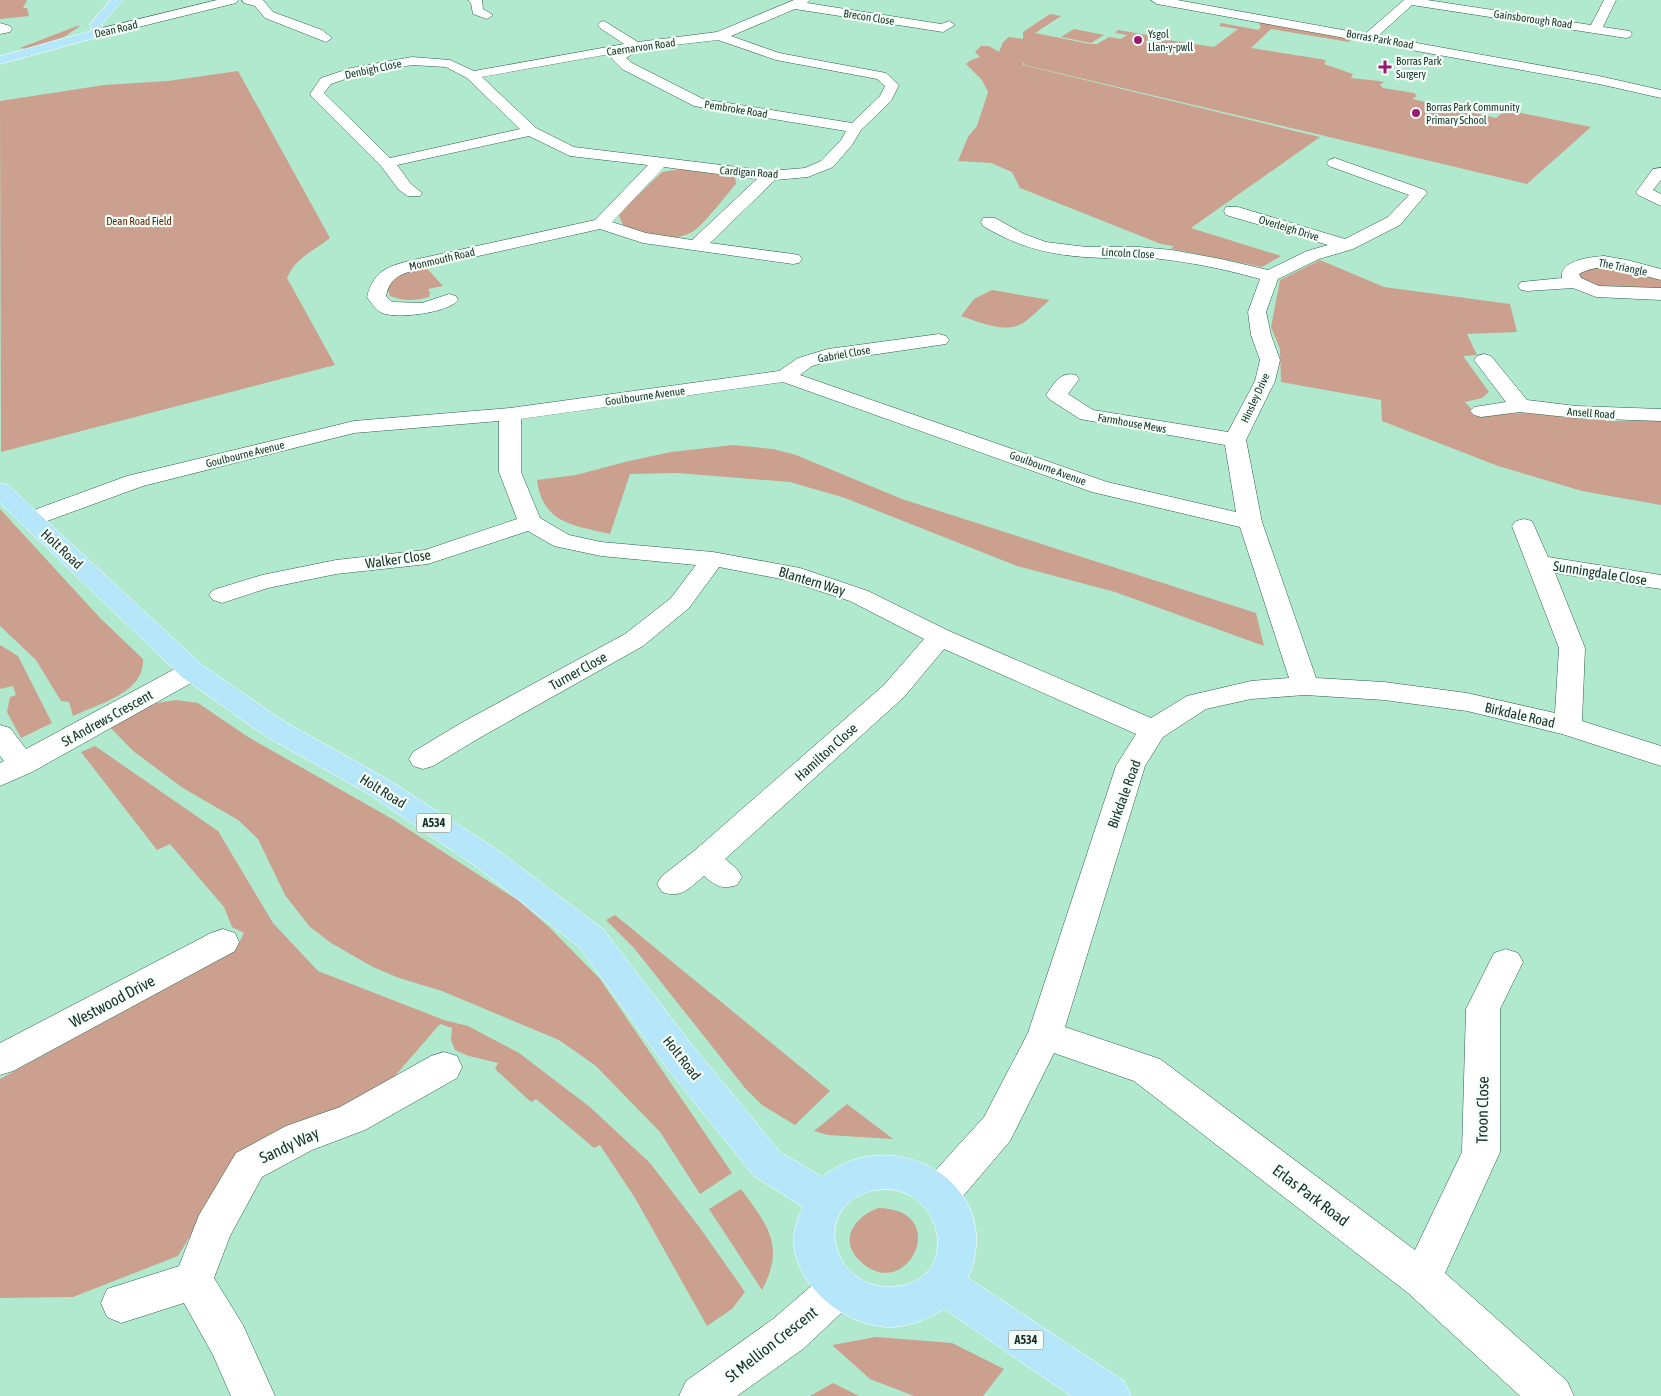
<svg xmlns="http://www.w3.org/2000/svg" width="1661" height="1396" font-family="'Asap Condensed',sans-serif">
	<rect width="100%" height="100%" fill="#b1e9ce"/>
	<g fill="#cba08e">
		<polygon points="0,0 27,0 23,8 27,8 29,16 0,19"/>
		<polygon points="1050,14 1061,16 1035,33 1090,44 1097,44 1109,37 1121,39 1127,35 1115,33 1118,30 1153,36 1145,42 1151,43 1168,40 1214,47 1238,29 1219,26 1221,23 1258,30 1261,27 1259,24 1260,22 1351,39 1349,42 1271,29 1251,48 1326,60 1324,64 1353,74 1351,78 1379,81 1384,82 1380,85 1383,88 1414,93 1417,96 1412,99 1496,118 1506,110 1591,127 1527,184 1025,65 1023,62 1023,65 1320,137 1191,228 1281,256 1262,267 1172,249 1173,246 1161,244 1020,188 1012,172 991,163 958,161 968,137 977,126 988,92 982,80 966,64 971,60 980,57 975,52 981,46 989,46 999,52 1003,42 1009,37 1023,39 1023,32"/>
		<polygon points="77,26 80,26 64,37 25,49 20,48"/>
		<polygon points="1074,29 1104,35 1091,43 1061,37"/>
		<path d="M 238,71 L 330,238 C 314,251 296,257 287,278 L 335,365 L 1,452 L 0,101 L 104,85 L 168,81 Z"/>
		<path d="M 682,169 L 735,176 L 736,184 C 726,195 706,222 695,230 C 675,245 645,234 624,227 L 618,214 L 662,172 Z"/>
		<polygon points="1320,260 1384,287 1510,304 1517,332 1467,334 1477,355 1463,356 1489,392 1482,398 1465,402 1477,415 1529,413 1614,421 1661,420 1661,505 1582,491 1498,466 1382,421 1381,400 1281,382 1280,349 1271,327 1280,280"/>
		<path d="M 423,264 L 443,286 L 428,289 L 430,293 L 429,297 C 415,301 403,301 390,296 L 387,287 L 390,279 Z"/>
		<path d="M 1602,264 L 1661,278 L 1661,289 C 1634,289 1597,296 1577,274 Z"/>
		<path d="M 992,290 L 1050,300 C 1041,307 1032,317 1023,323 C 1005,334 979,322 961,316 L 974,299 Z"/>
		<path d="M 733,445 L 773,449 L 796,455 L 902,499 L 1256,613 L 1264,646 L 1115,592 L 1017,566 L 845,498 L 790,482 L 677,473 L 630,474 L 610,534 C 573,525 543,524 537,480 L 576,475 L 629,461 L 671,452 Z"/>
		<path d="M 0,509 L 101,619 L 143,659 C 145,693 98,704 73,716 L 69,702 L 61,701 L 36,660 L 0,626 Z"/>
		<polygon points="0,645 18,656 52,723 21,738 7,712 10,697 16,695 13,686 0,689"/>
		<path d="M 176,700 L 198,703 L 248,737 L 394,820 L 519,901 L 549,927 L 600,979 L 732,1173 L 700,1194 L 660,1132 L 596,1066 L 559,1040 L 442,991 L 399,978 L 373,967 L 331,943 L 309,926 L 285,895 L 258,839 L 238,820 L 183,788 L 133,751 L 108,725 C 132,712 148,703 176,700 Z"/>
		<polygon points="95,746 218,831 273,923 318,971 444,1020 468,1026 519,1053 590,1107 650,1163 700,1228 745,1292 732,1309 707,1326 635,1198 600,1145 594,1148 536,1099 531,1102 495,1069 498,1063 469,1056 455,1050 451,1040 452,1028 440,1024 394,1077 223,1182 178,1256 73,1297 0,1298 0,1079 236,949 244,933 232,927 224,907 170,844 157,850 81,752"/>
		<polygon points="615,915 830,1091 795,1125 762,1105 745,1088 634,948 606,920"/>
		<polygon points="847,1104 893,1139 828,1135 814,1131"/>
		<path d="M 741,1189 C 767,1225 786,1245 762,1290 L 709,1209 Z"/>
		<path d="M 879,1208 C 954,1210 906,1307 859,1260 C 838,1239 856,1215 879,1208 Z"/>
		<polygon points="876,1337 952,1343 1004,1369 983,1396 914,1396 870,1379 832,1345"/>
		<polygon points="833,1383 859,1396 810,1396"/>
	</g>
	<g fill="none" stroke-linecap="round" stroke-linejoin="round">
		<defs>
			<g id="minor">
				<polygon points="217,0 238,0 236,3 98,37 92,33 94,30"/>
				<polygon points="242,0 263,0 273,12 322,30 332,38 326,42 265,18 255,6 244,3"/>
				<polygon points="468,0 482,0 483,9 493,15 487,19 473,14 471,3"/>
				<path d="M 794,0 L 810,0 L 807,3 L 941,24 L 949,21 L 955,25 L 943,32 L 795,9 L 731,36 L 779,53 L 886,73 L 899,85 L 891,101 L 861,130 L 852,145 L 833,167 L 808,177 L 775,180 L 710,243 L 793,254 L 799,255 L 802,259 L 799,263 L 793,264 L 643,243 L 600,229 L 420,269 C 402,273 390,277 386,296 L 392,302 L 422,303 L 449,294 L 456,296 L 458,300 C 449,313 393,320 380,312 C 375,308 370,302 367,297 C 374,268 392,265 418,259 L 595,220 L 648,165 L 570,156 L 529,136 L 397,165 L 411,184 L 422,193 L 420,196 L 408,196 L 399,190 L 381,166 L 312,97 L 310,94 L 321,78 L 351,68 L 412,57 L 450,60 L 474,71 L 624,44 L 600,28 L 598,25 L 600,22 L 604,21 L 638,42 L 717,32 ZM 718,40 L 776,60 L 877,79 L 885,86 L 880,96 L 852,123 L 703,99 L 632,63 L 626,58 L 640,49 ZM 616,53 L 611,58 L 622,69 L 694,106 L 846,131 L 841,140 L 821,161 L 805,168 L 770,171 L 574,147 L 536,128 L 482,77 ZM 412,65 L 446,67 L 467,78 L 520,129 L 390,158 L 324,93 L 331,84 L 354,76 ZM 664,167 L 757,179 L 692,240 L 646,233 L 612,222 Z"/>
				<polygon points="1151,0 1177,0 1365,34 1404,0 1427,0 1591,25 1604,0 1616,0 1603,27 1630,31 1632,34 1630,37 1626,38 1412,5 1378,36 1599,76 1661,90 1661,98 1599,84 1157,4"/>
				<polygon points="0,23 10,26 12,29 10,32 0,34"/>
				<path d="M 1335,158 L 1425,190 L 1427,193 L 1400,225 L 1353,249 L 1319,259 L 1278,279 L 1266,312 L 1271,335 L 1280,360 L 1275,381 L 1246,440 L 1262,522 L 1316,678 L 1384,682 L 1467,693 L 1555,713 L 1559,648 L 1512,526 L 1516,521 L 1524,519 L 1532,521 L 1548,557 L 1661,575 L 1661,589 L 1555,573 L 1585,648 L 1582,721 L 1661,746 L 1661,766 L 1562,734 L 1467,711 L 1384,700 L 1305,695 L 1251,699 L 1206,709 L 1163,737 L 1145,766 L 1065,1027 L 1160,1059 L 1415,1250 L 1462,1152 L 1466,1009 L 1494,953 L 1506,949 L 1518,953 L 1523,962 L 1500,1009 L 1500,1152 L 1445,1273 L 1567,1381 L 1574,1396 L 1520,1396 L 1408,1293 L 1134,1081 L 1054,1053 L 1010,1141 L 953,1208 L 939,1213 L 925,1208 L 920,1195 L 925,1182 L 984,1117 L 1028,1033 L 1116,766 L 1136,734 L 944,649 L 904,697 L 725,859 L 737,869 L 742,877 L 737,885 C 722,890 716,886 704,876 C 689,888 682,899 662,892 L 657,884 L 662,876 L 694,851 L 884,685 L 924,639 L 850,601 L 786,580 L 719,567 L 689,608 L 643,646 L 481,737 L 433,766 L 423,769 L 413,766 L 409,759 L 413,752 L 461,723 L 625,634 L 671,598 L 696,565 L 601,556 L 554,546 L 528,531 L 428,564 L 336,574 L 268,588 L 222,603 L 213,600 L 209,595 L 213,590 L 262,575 L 336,560 L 425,550 L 517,519 L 499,472 L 499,421 L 354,433 L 143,486 L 39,524 L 31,526 L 23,524 L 19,519 L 23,514 L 127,476 L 354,421 L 510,408 L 779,371 L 798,358 L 828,349 L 939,334 L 946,336 L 949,340 L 946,344 L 830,361 L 812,366 L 800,375 L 1107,482 L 1236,512 L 1225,445 L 1080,419 L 1049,399 L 1046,395 C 1054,383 1061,371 1076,375 L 1079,379 L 1068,394 L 1093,410 L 1228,432 L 1255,381 L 1260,360 L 1251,335 L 1248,312 L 1260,279 C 1221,268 1180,260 1140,257 C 1129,257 1117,258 1106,258 C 1059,257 1023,250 983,226 L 981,222 L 983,218 L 995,218 L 1024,234 L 1046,242 L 1087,247 L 1139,247 L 1172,250 L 1221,259 L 1268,270 L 1307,251 L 1328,245 L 1226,215 L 1224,211 L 1226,207 L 1238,207 L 1345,239 L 1388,217 L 1409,195 L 1329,166 L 1327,163 L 1329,160 ZM 783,382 L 1092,492 L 1240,527 L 1289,678 L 1251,681 L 1187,696 L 1151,718 L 949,631 L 868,591 L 800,568 L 713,552 L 601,542 L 569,535 L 540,518 L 521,472 L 521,419 Z"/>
				<polygon points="1661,168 1661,180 1653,190 1661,194 1661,206 1638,195 1636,192 1653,169"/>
				<path d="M 1604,256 L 1627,260 L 1661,269 L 1661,280 C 1634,274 1606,259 1579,274 L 1581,278 L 1599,286 L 1661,288 L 1661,300 L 1596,297 L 1573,288 L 1527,291 L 1521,290 L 1518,286 L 1521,282 L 1562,278 C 1559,260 1591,257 1604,256 Z"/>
				<polygon points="1484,354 1491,356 1527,400 1576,406 1661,409 1661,421 1576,418 1520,412 1481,417 1474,415 1470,411 1474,407 1506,402 1474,360 1477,356"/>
				<polygon points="192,662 202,665 205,671 202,677 32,772 0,786 0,763 4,761 0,756 0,725 10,728 26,749 182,665"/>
				<polygon points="223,929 235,933 239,942 235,951 13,1071 0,1075 0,1043 211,933"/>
				<polygon points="444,1052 457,1056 462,1067 457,1078 365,1130 312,1150 262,1177 230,1236 214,1278 243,1325 275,1396 231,1396 213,1355 184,1303 121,1323 107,1317 101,1303 107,1289 179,1266 199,1215 236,1153 286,1126 340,1107 431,1056"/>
				<polygon points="838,1269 852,1275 858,1289 852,1303 803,1349 737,1396 679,1396 686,1381 773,1319 824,1275"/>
			</g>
			<g id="major">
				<polygon points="111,0 123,0 102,24 104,33 102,36 0,64 0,56 91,31 90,24"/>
				<path d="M 0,483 L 8,485 L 202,665 L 285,722 L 387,779 L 496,849 L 603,929 L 692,1045 L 780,1152 L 822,1177 C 895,1119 1008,1186 968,1278 L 1124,1381 L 1131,1396 L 1071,1396 L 944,1309 C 930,1318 910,1326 894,1327 C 845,1329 785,1280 795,1229 C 797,1221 800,1214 803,1207 L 754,1176 L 666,1067 L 579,947 L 474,865 L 367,793 L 265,736 L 182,677 L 0,503 ZM 876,1190 C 941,1180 964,1276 899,1286 C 832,1296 806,1203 876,1190 Z"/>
			</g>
		</defs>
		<use href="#minor" stroke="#2b604a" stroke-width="1"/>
		<use href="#major" stroke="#fff" stroke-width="1"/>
		<use href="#minor" fill="#fff" fill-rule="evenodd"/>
		<use href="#major" fill="#b5e6f9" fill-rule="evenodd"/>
	</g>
	<g fill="#981a72" stroke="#f3fef8" stroke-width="2">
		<circle cx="1138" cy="40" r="5"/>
		<path d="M1382.5 59.5h5v5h5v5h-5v5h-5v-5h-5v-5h5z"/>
		<circle cx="1416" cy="113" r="5"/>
	</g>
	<g text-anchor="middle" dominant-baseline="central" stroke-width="4.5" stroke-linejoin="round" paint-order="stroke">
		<g font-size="11" fill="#182f25" stroke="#f3fef8">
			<text transform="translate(869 17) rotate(9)">Brecon Close</text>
			<text transform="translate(1533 19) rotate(8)">Gainsborough Road</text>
			<text transform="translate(116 29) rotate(-13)">Dean Road</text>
			<text transform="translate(1380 39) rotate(10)">Borras Park Road</text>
			<text transform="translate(641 47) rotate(-8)">Caernarvon Road</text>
			<text transform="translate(373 69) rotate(-12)">Denbigh Close</text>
			<text transform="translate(736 109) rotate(9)">Pembroke Road</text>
			<text transform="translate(749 172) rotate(4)">Cardigan Road</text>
			<text transform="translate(1289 228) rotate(17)">Overleigh Drive</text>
			<text transform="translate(1128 253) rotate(3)">Lincoln Close</text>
			<text transform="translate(442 259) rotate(-13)">Monmouth Road</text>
			<text transform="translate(1623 267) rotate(11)">The Triangle</text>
			<text transform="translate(844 354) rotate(-10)">Gabriel Close</text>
			<text transform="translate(645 396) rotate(-8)">Goulbourne Avenue</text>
			<text transform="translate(1255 398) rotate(-65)">Hinsley Drive</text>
			<text transform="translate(1591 413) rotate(4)">Ansell Road</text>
			<text transform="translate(1132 423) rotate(10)">Farmhouse Mews</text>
			<text transform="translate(245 454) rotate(-14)">Goulbourne Avenue</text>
			<text transform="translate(1048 468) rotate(20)">Goulbourne Avenue</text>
		</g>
		<g font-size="11" fill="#182f25" stroke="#f3fef8" text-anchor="start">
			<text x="1148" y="34">Ysgol<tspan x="1148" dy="13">Llan-y-pwll</tspan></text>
			<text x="1396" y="61">Borras Park<tspan x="1396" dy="13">Surgery</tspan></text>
			<text x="1426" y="107">Borras Park Community<tspan x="1426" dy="13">Primary School</tspan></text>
		</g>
		<g font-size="11" fill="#632503" stroke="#f3fef8">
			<text x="139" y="221">Dean Road Field</text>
		</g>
		<g fill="#f3fef8" stroke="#5a6d64" stroke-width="1">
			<rect x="416.5" y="813.5" width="35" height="19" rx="4"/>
			<rect x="1008.5" y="1330.5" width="35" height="19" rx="4"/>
		</g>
		<g font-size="12" font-weight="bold" fill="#182f25">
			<text x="434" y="823">A534</text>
			<text x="1026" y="1340">A534</text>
		</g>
		<g font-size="14" fill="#182f25" stroke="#f3fef8">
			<text transform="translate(62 549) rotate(43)">Holt Road</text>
			<text transform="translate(398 559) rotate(-8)">Walker Close</text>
			<text transform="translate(1600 573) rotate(9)">Sunningdale Close</text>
			<text transform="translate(812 581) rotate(17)">Blantern Way</text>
			<text transform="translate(578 671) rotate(-29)">Turner Close</text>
			<text transform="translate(1520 715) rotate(13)">Birkdale Road</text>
			<text transform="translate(107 718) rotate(-29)">St Andrews Crescent</text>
			<text transform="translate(826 752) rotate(-42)">Hamilton Close</text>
			<text transform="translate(383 791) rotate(32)">Holt Road</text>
			<text transform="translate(1124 794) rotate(-70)">Birkdale Road</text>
			<text transform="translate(682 1058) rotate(52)">Holt Road</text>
		</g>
		<g font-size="16" fill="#182f25" stroke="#f3fef8">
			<text transform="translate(112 1001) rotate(-28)">Westwood Drive</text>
			<text transform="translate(1482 1110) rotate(-89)">Troon Close</text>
			<text transform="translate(289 1145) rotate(-25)">Sandy Way</text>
			<text transform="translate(1311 1195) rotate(37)">Erlas Park Road</text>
			<text transform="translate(771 1344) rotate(-38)">St Mellion Crescent</text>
		</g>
	</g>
</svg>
